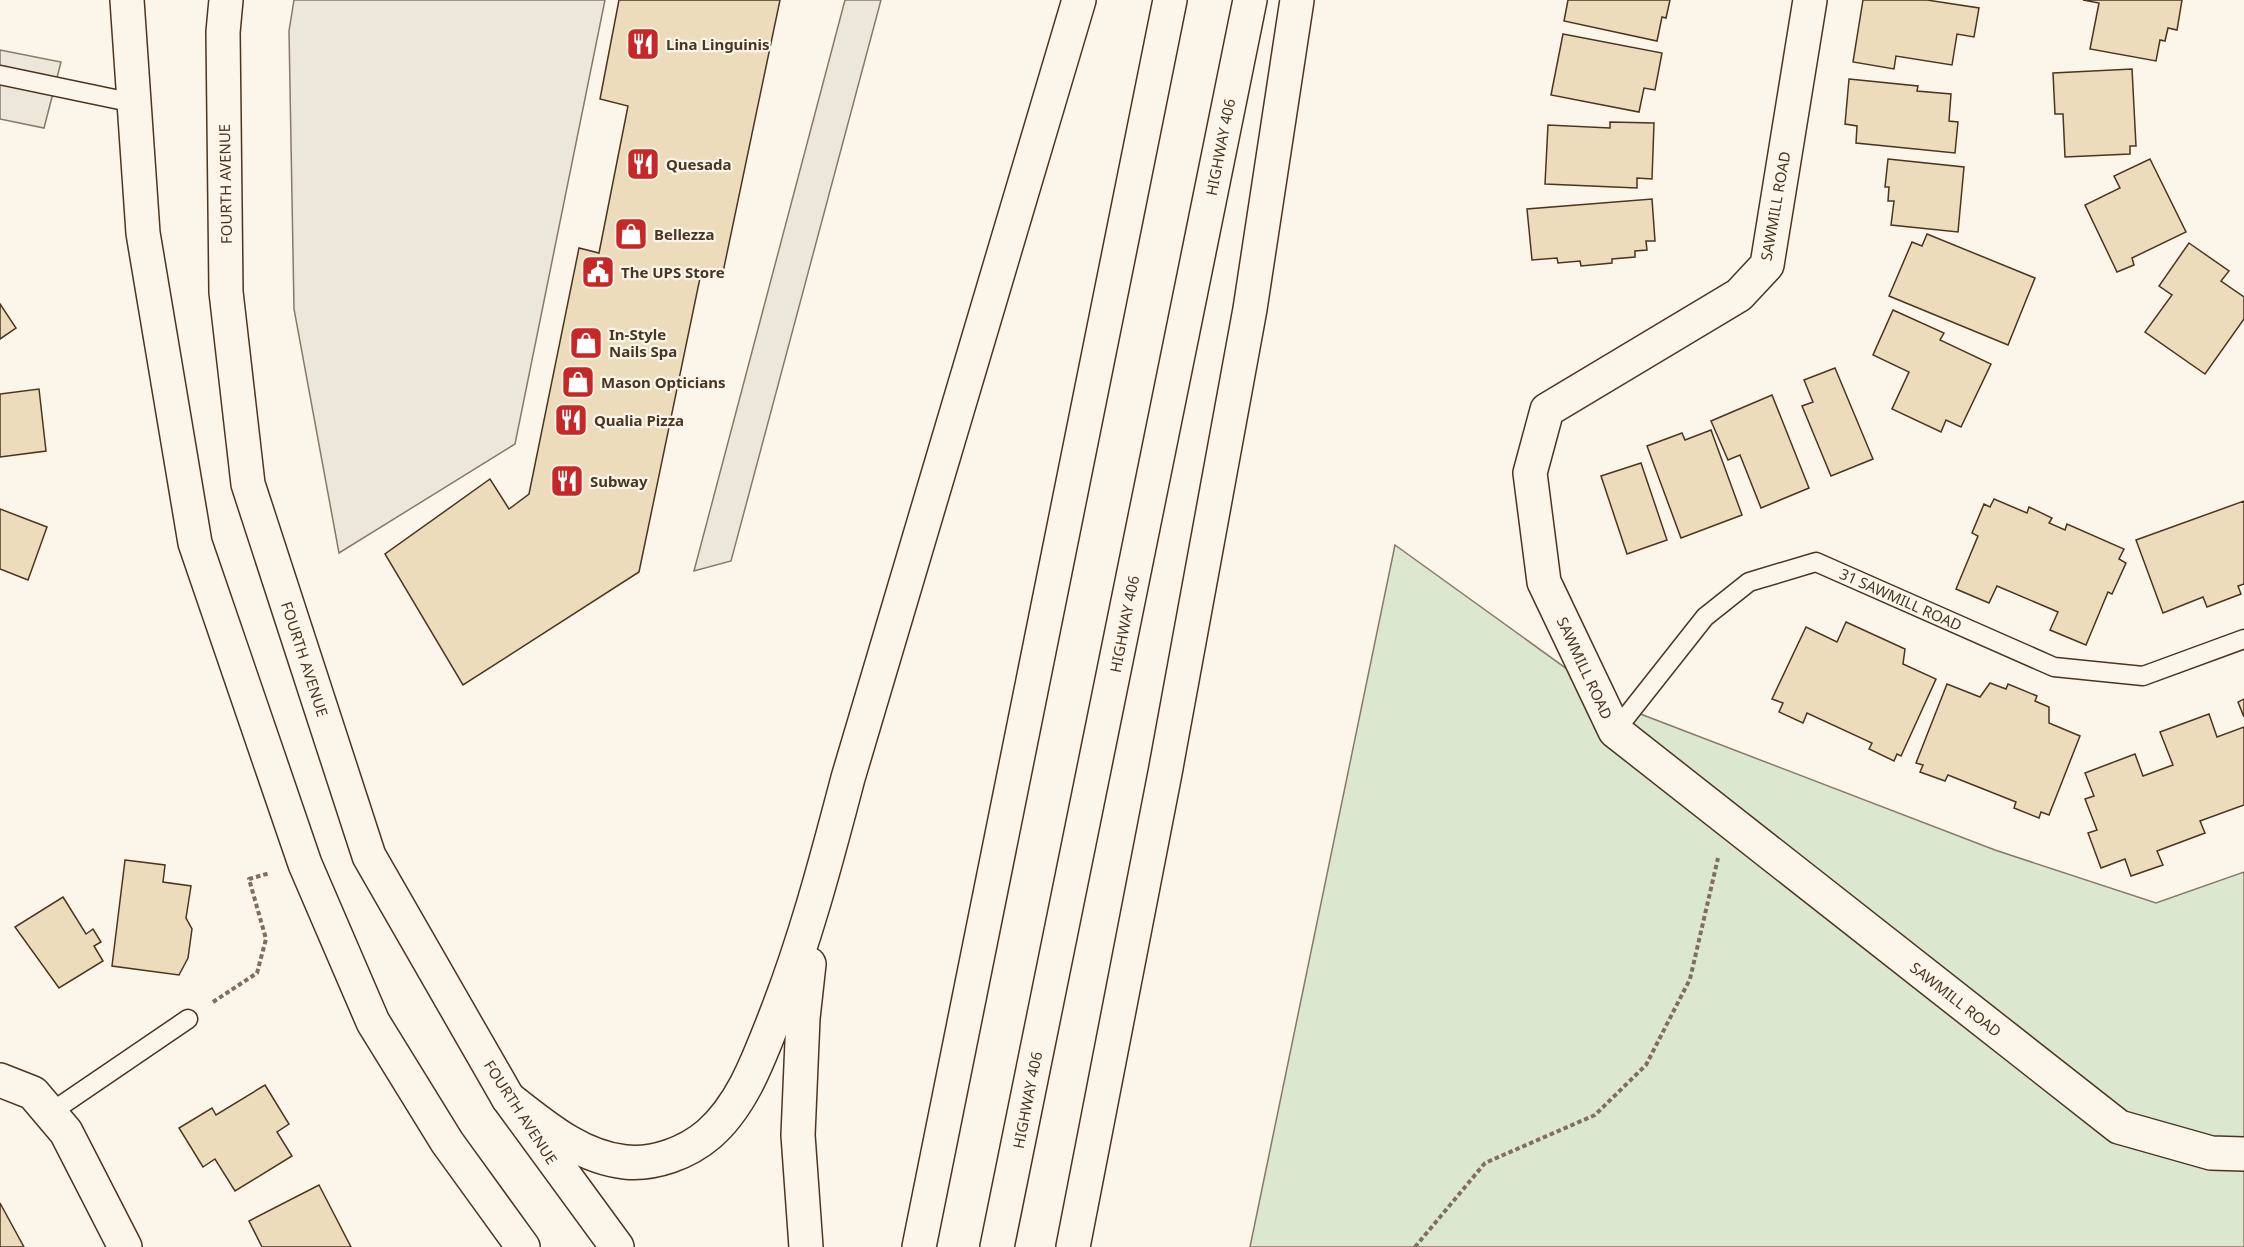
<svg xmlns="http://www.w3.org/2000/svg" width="2244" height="1247" font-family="'Noto Sans',sans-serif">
	<rect width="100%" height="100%" fill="#fbf6e9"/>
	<polygon fill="#dce7d0" stroke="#887966" stroke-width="1.5" points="1395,545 1617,705 1995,850 2156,903 2244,872 2244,1247 1250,1247"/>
	<g fill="#ede7d9" stroke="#887966" stroke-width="1.5">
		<polygon points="294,0 605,0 515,444 339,553 294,309 289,31"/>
		<polygon points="845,0 881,0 731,561 694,571"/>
		<polygon points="0,50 61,62 44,128 0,119"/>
	</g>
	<g fill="#ecdcbc" stroke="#4a3520" stroke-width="1.5">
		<polygon points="619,0 780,0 722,277 701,273 639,572 463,685 385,554 490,479 509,509 529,494 579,248 599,253 628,106 600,99"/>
		<polygon points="1568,0 1670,0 1666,18 1662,17 1657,41 1564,21"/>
		<polygon points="1863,0 1927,0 1979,8 1974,37 1957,34 1952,65 1896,56 1894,69 1853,62"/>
		<polygon points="2083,0 2182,0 2177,30 2168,28 2165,41 2160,40 2156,61 2090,49 2099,3"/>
		<polygon points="1563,34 1662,53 1655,90 1644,88 1639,112 1551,95"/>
		<polygon points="2132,69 2136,146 2130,146 2130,154 2065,157 2063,114 2055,114 2053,73"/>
		<polygon points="1849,79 1918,86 1917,91 1951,94 1949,121 1958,122 1955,153 1856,143 1857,126 1845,124"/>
		<polygon points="1610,122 1654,123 1652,179 1637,178 1637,188 1545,184 1548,125 1610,128"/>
		<polygon points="1888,159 1964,167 1958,232 1891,225 1894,201 1888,201 1889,187 1885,187"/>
		<polygon points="2150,159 2186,232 2132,258 2134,265 2117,272 2085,205 2120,188 2114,176"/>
		<polygon points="1652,199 1655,241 1646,241 1647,250 1635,251 1635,257 1612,259 1612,263 1581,266 1580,261 1558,263 1557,258 1532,260 1527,209"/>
		<polygon points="1927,234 2035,278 2008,345 1889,296 1912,242 1922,246"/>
		<polygon points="2189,243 2229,271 2221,281 2244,297 2244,319 2205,374 2145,332 2172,295 2159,286"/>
		<polygon points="0,304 16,328 0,339"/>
		<polygon points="1893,310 1944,333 1940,340 1991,364 1961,427 1946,420 1941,432 1892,409 1909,372 1873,355"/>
		<polygon points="1835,368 1873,459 1831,476 1802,406 1813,402 1804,380"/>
		<polygon points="39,389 46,451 0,457 0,394"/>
		<polygon points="1772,395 1809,488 1761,508 1740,455 1728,460 1711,421"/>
		<polygon points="1711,430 1742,515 1681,538 1647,446 1682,433 1685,440"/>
		<polygon points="1641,463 1667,540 1627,554 1601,476"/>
		<polygon points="1994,499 2027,513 2029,507 2052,518 2049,523 2065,530 2067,524 2124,549 2119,559 2126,563 2112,594 2108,592 2086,645 2050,630 2058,612 1997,586 1989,603 1956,589 1978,536 1972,533 1984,504 1990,507"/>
		<polygon points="2244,501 2244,584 2238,586 2241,594 2207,607 2203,597 2163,613 2136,540"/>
		<polygon points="0,509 47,527 28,580 0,569"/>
		<polygon points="1846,622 1905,649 1903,664 1936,679 1901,756 1897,754 1894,761 1869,749 1872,743 1807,713 1803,723 1779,712 1783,703 1772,699 1806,627 1837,642"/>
		<polygon points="1990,683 2006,689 2008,684 2037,696 2035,701 2049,707 2049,723 2080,736 2049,815 2041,812 2039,818 2014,808 2016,802 1948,775 1945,781 1920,772 1923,765 1916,763 1947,684 1980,697"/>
		<polygon points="2244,699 2244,717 2238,702"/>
		<polygon points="2209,714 2217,737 2244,727 2244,805 2200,821 2205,833 2157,851 2163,865 2131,876 2125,859 2101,868 2088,833 2097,830 2085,799 2094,796 2085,773 2135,754 2143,776 2173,765 2160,732"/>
		<polygon points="125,860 165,865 163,882 191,886 186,918 192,929 188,958 179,975 112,966"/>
		<polygon points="63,897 86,934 93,929 101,942 94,946 103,961 59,988 15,927"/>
		<polygon points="265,1085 289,1124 277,1132 292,1156 235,1191 215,1159 203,1167 179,1128 212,1108 216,1115"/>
		<polygon points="319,1185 351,1247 262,1247 249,1221"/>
		<polygon points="0,1203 24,1247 0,1247"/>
	</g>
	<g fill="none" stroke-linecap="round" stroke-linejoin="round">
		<defs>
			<g id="lane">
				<polyline points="0,75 134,103"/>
				<polyline points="1615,731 1705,617 1749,582 1816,562 2054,667 2143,676 2244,639"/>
				<polyline points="50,1113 188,1019"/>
			</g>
			<g id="street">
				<polyline points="1810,0 1767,265 1739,295 1547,410 1530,473 1544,582 1615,731 2119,1127 2211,1153 2244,1154"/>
				<polyline points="0,1080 33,1093 66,1132 125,1247"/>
			</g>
			<g id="secondary">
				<polyline points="127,0 143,233 195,543 305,864 373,1022 447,1142 523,1247"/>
				<polyline points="226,0 223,32 226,292 248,484 369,856 508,1098 617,1247"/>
			</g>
			<g id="highway">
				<path d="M 508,1098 C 543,1125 579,1157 625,1162 C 654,1165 687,1153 709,1134 C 741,1106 757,1063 772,1025 C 804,945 826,862 848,778 L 1079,0"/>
				<polyline points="806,1247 798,1135 803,1018 809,964"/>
				<polyline points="919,1247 1170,0"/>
				<polyline points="997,1247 1250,0"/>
				<polyline points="1073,1247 1165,773 1250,309 1297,0"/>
			</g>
		</defs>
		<use href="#lane" stroke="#4a3520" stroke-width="21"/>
		<use href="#street" stroke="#4a3520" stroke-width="36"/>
		<use href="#secondary" stroke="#4a3520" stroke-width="36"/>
		<use href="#highway" stroke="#4a3520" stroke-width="36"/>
		<g stroke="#7f6f5c" stroke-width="4" stroke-dasharray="4.5 3" stroke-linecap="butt">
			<polyline points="213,1002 257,973 266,939 249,879 270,873"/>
			<polyline points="1415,1247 1485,1163 1595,1115 1646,1065 1690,979 1718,858"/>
		</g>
		<use href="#lane" stroke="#fbf6e9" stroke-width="18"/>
		<use href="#street" stroke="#fbf6e9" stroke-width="33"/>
		<use href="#secondary" stroke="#fbf6e9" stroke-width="33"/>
		<use href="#highway" stroke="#fbf6e9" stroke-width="33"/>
	</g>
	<defs>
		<symbol id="restaurant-square" viewBox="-11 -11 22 22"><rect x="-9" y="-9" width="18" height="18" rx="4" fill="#c62828" stroke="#fbf6e9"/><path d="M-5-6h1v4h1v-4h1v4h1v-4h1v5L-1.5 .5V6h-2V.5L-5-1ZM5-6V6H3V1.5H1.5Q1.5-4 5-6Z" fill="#fff"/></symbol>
		<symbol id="shop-square" viewBox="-11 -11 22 22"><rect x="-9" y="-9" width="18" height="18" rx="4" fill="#c62828" stroke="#fbf6e9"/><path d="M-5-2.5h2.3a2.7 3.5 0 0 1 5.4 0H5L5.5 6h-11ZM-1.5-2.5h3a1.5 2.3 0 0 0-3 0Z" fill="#fff"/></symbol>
		<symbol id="civic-square" viewBox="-11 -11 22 22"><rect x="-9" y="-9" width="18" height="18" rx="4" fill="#c62828" stroke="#fbf6e9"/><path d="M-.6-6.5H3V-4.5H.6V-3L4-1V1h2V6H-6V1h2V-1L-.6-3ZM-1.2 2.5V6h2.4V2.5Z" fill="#fff"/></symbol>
	</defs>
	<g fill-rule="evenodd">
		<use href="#restaurant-square" x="624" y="25" width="38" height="38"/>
		<use href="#restaurant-square" x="624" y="145" width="38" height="38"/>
		<use href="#shop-square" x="612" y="215" width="38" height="38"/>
		<use href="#civic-square" x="579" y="253" width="38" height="38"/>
		<use href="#shop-square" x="567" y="324" width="38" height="38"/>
		<use href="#shop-square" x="559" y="363" width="38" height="38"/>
		<use href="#restaurant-square" x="552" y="401" width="38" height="38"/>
		<use href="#restaurant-square" x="548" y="462" width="38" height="38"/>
	</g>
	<g text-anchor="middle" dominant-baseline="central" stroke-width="4.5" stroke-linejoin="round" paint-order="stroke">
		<g font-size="15" font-weight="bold" fill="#4a3520" stroke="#fbf6e9" text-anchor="start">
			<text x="666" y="44">Lina Linguinis</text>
			<text x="666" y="164">Quesada</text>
			<text x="654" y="234">Bellezza</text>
			<text x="621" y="272">The UPS Store</text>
			<text x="609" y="334">In-Style<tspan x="609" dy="17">Nails Spa</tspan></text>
			<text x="601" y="382">Mason Opticians</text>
			<text x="594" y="420">Qualia Pizza</text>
			<text x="590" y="481">Subway</text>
		</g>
		<g font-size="15" fill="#4a3520" stroke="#fbf6e9">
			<text transform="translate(1220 147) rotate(-79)">HIGHWAY 406</text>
			<text transform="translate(225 184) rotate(-91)">FOURTH AVENUE</text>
			<text transform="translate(1775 206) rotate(-80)">SAWMILL ROAD</text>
			<text transform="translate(1901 599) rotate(24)">31 SAWMILL ROAD</text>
			<text transform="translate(1124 624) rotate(-79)">HIGHWAY 406</text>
			<text transform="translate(305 659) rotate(72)">FOURTH AVENUE</text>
			<text transform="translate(1585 668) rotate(65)">SAWMILL ROAD</text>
			<text transform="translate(1956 999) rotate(38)">SAWMILL ROAD</text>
			<text transform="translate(1027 1100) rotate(-79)">HIGHWAY 406</text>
			<text transform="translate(521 1112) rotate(57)">FOURTH AVENUE</text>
		</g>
	</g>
</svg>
